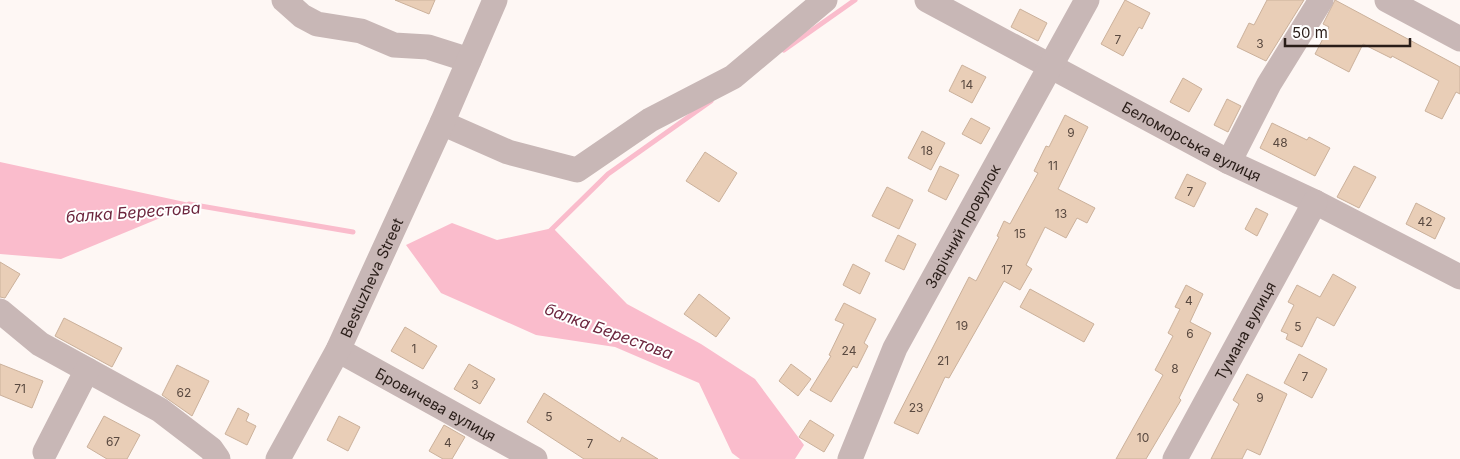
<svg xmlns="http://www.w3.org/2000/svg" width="1460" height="459" font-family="Inter,sans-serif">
	<rect width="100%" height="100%" fill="#fef7f4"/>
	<g fill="#fabccc">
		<polygon points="0,162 194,204 61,259 0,254"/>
		<polygon points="452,223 497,240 553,228 627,304 701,344 755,379 804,445 795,459 740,459 732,453 699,383 615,347 536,335 441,293 406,245"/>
	</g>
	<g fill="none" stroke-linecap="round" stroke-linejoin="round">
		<g stroke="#fabccc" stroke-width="5">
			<polyline points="784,50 855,0"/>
			<polyline points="189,204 353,232"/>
			<polyline points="549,232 608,174 711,101"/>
		</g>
	</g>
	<g fill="#e9ceb7" stroke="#cbb19b">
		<polygon points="395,0 435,0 429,14"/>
		<polygon points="1125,0 1150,13 1142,29 1139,27 1123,56 1101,44"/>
		<polygon points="1267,0 1304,0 1266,61 1237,47 1249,23 1254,25"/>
		<polygon points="1335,0 1460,67 1460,94 1456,92 1442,119 1425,111 1439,81 1392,56 1391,58 1363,44 1349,72 1315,54 1329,27 1323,24"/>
		<polygon points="1020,9 1047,23 1038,41 1011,27"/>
		<polygon points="962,65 986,77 972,103 949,91"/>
		<polygon points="1183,78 1202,89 1189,112 1170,102"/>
		<polygon points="1227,99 1241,106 1228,132 1214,125"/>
		<polygon points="1065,115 1088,127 1058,189 1095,208 1087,223 1077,218 1066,238 1045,227 1026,265 1032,269 1020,290 1004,281 949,378 945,377 918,434 894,423 969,277 976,281 999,237 997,236 1004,221 1010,224 1038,173 1034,171 1046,146 1049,147"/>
		<polygon points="971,118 990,128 981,144 962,134"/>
		<polygon points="1272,123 1307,140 1309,137 1330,148 1315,176 1260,148"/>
		<polygon points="922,131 945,143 931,170 908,158"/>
		<polygon points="705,152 737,173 719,202 686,181"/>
		<polygon points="940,166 959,175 946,200 928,191"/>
		<polygon points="1354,166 1376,177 1359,208 1337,197"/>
		<polygon points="1187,174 1206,183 1194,207 1175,198"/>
		<polygon points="887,187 913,200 899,229 872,216"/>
		<polygon points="1416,203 1445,218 1435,239 1406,224"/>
		<polygon points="1256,208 1268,214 1257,236 1245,229"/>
		<polygon points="898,235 916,244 904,270 885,261"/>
		<polygon points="0,262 20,274 5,298 0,297"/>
		<polygon points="853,264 870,273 860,294 843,285"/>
		<polygon points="1333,274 1356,287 1334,326 1317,317 1302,347 1286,339 1288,334 1281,331 1294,305 1288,302 1297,285 1320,297"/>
		<polygon points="1186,285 1203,294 1190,322 1211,333 1179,398 1181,400 1146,459 1116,459 1163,375 1155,370 1173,336 1168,333 1180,309 1175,307"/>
		<polygon points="1030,289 1094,324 1084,342 1020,307"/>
		<polygon points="699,294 730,318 716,337 684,314"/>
		<polygon points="844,303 876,319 864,343 868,346 857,368 853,366 831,402 810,390 831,356 829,355 844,324 835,320"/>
		<polygon points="64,318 122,348 112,367 55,336"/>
		<polygon points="405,327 437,346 423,369 391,351"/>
		<polygon points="1299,354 1327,369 1312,398 1284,383"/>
		<polygon points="0,364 43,381 32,408 0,395"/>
		<polygon points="469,364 495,379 480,404 454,389"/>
		<polygon points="791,364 811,379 798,396 779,381"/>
		<polygon points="177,365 209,381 192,416 162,395"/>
		<polygon points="1247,374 1287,394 1260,455 1247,449 1242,459 1211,459 1239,404 1233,400"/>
		<polygon points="544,393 620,442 622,437 658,459 584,459 527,422"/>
		<polygon points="238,408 249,414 246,421 256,426 247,445 225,434"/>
		<polygon points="104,416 140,435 127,459 107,459 87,447"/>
		<polygon points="339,416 360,427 348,451 327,440"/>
		<polygon points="810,420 834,435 824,452 799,437"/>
		<polygon points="444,425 465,437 452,459 443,459 429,451"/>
	</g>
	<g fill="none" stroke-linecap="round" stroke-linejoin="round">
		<g stroke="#c8b7b6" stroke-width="25">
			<polyline points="284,0 302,16 317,24 361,31 394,45 428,47 469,60"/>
			<path id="s1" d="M 927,0 L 1229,162 L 1315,202 L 1460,277"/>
			<polyline points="1387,0 1460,39"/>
			<polyline points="442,123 508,152 577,170 650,120 733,77 825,0"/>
			<polyline points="1229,162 1269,84 1321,0"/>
			<polyline points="0,311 40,344 160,410 211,449 218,459"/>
			<path id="s2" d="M 338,350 L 535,459"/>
			<polyline points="45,452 87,370"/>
			<path id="s3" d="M 278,459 L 338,350 L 442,123 L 495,0"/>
			<path id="s4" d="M 850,459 L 895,348 L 1087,0"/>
			<path id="s5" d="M 1175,459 L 1315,202"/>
		</g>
	</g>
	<g text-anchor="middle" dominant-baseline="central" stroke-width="4" stroke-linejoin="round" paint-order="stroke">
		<g font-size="12" fill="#594940">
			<text x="1118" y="39">7</text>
			<text x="1260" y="43">3</text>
			<text x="967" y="84">14</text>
			<text x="1071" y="132">9</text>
			<text x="1280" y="142">48</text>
			<text x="927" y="150">18</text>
			<text x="1053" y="165">11</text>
			<text x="1190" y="191">7</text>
			<text x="1061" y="213">13</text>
			<text x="1425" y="221">42</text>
			<text x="1020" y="233">15</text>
			<text x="1007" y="269">17</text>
			<text x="1189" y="300">4</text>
			<text x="962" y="325">19</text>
			<text x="1298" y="326">5</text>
			<text x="1190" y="333">6</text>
			<text x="414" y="348">1</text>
			<text x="849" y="350">24</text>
			<text x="943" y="360">21</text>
			<text x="1175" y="368">8</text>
			<text x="1305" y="376">7</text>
			<text x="475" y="384">3</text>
			<text x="20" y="388">71</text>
			<text x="184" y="392">62</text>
			<text x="1260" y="397">9</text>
			<text x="916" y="407">23</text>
			<text x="549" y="416">5</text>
			<text x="1143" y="437">10</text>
			<text x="113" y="441">67</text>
			<text x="448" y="442">4</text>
			<text x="590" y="443">7</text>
		</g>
		<g font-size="15" fill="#291d18" stroke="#fff">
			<text stroke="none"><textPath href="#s1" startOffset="300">Беломорська вулиця</textPath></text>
			<text stroke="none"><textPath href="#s4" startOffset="259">Зарічний провулок</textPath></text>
			<text stroke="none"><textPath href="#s3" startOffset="204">Bestuzheva Street</textPath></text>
			<text stroke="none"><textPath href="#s5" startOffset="146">Тумана вулиця</textPath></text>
			<text stroke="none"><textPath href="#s2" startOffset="112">Бровичева вулиця</textPath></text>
		</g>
		<g font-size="16" font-style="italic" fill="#6c253d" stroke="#fff">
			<text transform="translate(133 212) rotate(-4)">балка Берестова</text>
			<text transform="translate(609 331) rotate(20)">балка Берестова</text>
		</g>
	</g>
	<path d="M1285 38v8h125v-8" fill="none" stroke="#291d18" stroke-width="2.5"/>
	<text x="1292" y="38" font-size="15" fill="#291d18" stroke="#ffffff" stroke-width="4" paint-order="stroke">50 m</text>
</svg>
